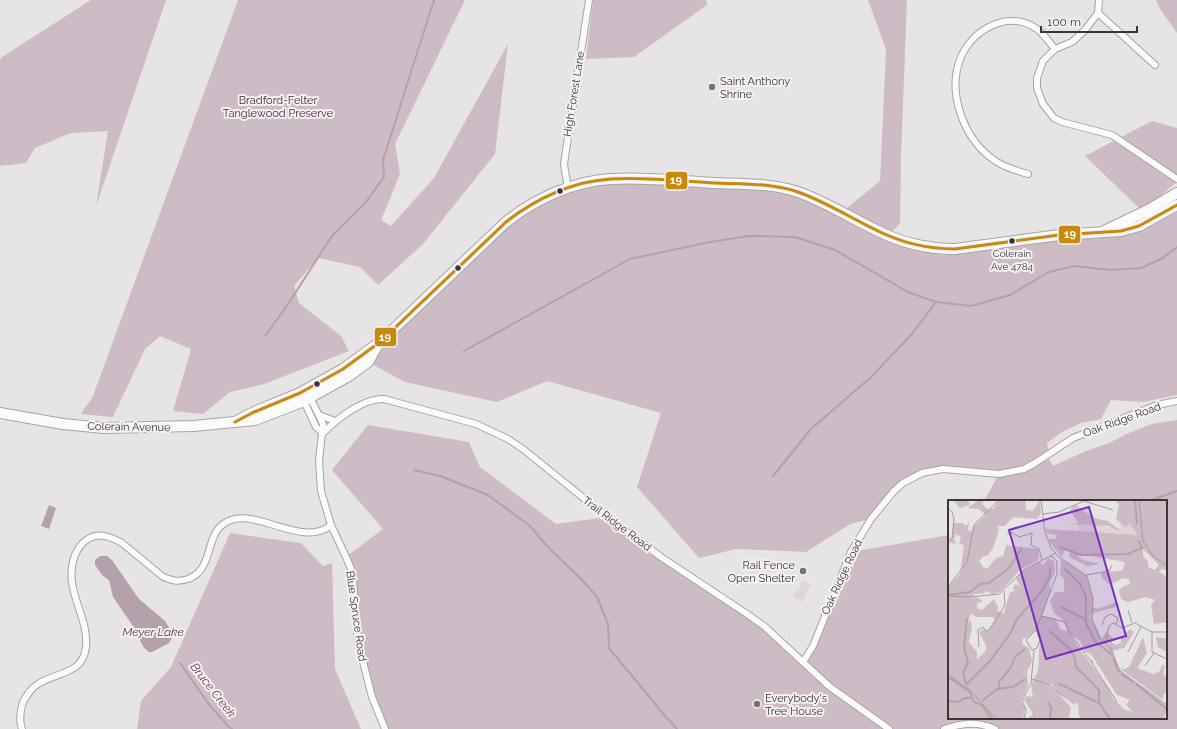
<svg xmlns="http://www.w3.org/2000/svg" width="1177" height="729" font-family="Raleway,sans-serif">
	<rect width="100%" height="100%" fill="#e7e4e6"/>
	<polygon fill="#e0d4da" points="802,581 811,584 802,602 792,596 795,591 799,590"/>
	<g fill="#cdbbc5">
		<polygon points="91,0 166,0 96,206 108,131 71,133 35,148 26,163 0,166 0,60 2,57"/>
		<polygon points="238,0 465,0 395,144 400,174 381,220 391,226 434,178 508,44 495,154 423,244 378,285 360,267 318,258 294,286 299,303 341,336 349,351 264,384 230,392 203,414 173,411 191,349 160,336 145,349 113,417 81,414 93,396"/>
		<polygon points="593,0 706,0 707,5 634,57 586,59"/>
		<polygon points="868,0 907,0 901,157 900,223 889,235 924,246 1121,231 1177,205 1177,395 1143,402 1111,400 1101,419 1081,423 1062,432 1047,443 1050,461 1053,466 1086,451 1109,443 1129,433 1152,424 1177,420 1177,729 995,729 981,725 944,729 385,729 363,665 355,600 346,557 383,529 332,470 368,425 469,442 480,467 556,524 607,517 747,614 803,662 851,552 949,535 949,718 1166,718 1166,501 984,501 999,474 942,469 903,483 871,519 850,524 806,552 736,549 699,558 637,487 661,413 547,381 497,402 405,382 368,362 380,342 534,203 609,179 775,187 842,212 880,181 886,49"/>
		<polygon points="1156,0 1177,0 1177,33 1160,9"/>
		<polygon points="1152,121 1177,128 1177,182 1142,211 1085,156"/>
		<polygon points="230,533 301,543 323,566 332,563 335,669 361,729 137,729 141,701 171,667"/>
	</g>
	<g fill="#b5a1ac">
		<polygon points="49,505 56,508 49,529 41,526"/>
		<polygon points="100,556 107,556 112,560 139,599 165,621 174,635 169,643 152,652 149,652 144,648 131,623 113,597 109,580 103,576 95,565 95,560"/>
	</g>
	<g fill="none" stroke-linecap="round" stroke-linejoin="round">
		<g stroke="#b5a1ac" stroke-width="2">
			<polyline points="266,335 288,304 332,236 366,202 384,177 383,160 434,0"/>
			<polyline points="464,351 630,259 710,242 749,236 795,237 835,250 908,292 936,302 971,306 1010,295 1049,272 1074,266 1111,270 1141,268 1163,258 1177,247"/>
			<polyline points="414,470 440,476 488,495 530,526 548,547 583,581 597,597 608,624 609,648 666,717 677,729"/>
			<polyline points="773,476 811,429 870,378 912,334 936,302"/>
			<polyline points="1149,501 1177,491"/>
			<polyline points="180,663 208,703 228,726 232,729"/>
		</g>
		<defs>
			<g id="street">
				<polyline points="1099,0 1098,13 1085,30 1072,42 1055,49 1043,61 1037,78 1037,88 1043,104 1054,118 1062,122 1112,135 1177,179"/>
				<polyline points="1098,13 1155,65"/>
				<path d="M 1028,174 C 1017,171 1007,168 997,162 C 964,141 946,93 961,57 C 973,29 1009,9 1037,29 C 1044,34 1049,42 1055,49"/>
				<polyline points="568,188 564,165 565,157 589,0"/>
				<polyline points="309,395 323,424 319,461 321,491 331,525 346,557 351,569 353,581 358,642 372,697 385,729"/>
				<polyline points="303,399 316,427 323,433"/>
				<polyline points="319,415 335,421"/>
				<path d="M 323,433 C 337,419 363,398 384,399 L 476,424 L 508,439 L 523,449 L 607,517 L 661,557 L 747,614 L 764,626 L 830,687 L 889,729"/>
				<polyline points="803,662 813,646 851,552 871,519 894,491 903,483 922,473 943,469 999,474 1024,469 1035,463 1073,438 1157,405 1177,401"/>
				<path d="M 22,729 C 19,720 20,711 23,702 C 27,695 31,688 38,684 C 56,672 83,675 86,647 C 89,615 62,589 75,555 C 78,549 81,543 88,539 C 99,532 111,537 122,543 L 162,576 C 171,581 178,582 188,579 C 217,568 202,530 231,520 C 259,510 305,548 331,525"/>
				<path d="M 944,729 C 963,723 976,721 995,729"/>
			</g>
			<g id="primary">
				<polyline points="1104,231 1148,210 1177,193"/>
				<polyline points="0,413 63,424 104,428 194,426 255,420 304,401 349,376 368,362 377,346"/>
				<path d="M 235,422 L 254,412 L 300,393 L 343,369 L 380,342 L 506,222 C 535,199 573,181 611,179 C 645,177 680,181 714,183 C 741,184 772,183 798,192 C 824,201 849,217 874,229 C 899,242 927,249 955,249 L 1059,235 L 1121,231 L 1139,226 L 1177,205"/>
			</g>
		</defs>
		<use href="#street" stroke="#a6a4a5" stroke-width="8"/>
		<use href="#primary" stroke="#a6a4a5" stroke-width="12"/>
		<use href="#street" stroke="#fbfbfb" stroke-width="6"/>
		<use href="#primary" stroke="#fbfbfb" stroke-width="10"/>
		<defs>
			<path id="bus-1" d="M 235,422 L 254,412 L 300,393 L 343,369 L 380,342 L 506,222 C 535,199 573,181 611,179 C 645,177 680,181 714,183 C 741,184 772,183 798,192 C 824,201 849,217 874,229 C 899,242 927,249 955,249 L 1059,235 L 1121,231 L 1139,226 L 1177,205"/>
		</defs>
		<use href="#bus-1" stroke="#f6f1f3" stroke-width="6"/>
		<use href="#bus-1" stroke="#c78a0e" stroke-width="3"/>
	</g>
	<g fill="#757374" stroke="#f6f1f3" stroke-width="1.5">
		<circle cx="712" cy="87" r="4"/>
		<circle cx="803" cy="571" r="4"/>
		<circle cx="757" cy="704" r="4"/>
	</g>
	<g fill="#383637" stroke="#f6f1f3" stroke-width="1.5">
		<circle cx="560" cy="191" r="3.5"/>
		<circle cx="1012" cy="241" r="3.5"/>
		<circle cx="458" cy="268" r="3.5"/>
		<circle cx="317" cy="384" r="3.5"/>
	</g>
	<g text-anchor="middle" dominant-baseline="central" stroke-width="4" stroke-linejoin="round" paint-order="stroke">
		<g font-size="10" fill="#383637" stroke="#f6f1f3">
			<text x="1012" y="253">Colerain<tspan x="1012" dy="13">Ave 4784</tspan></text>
		</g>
		<g font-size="11" fill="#383637" stroke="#f6f1f3" text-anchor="start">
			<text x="720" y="81">Saint Anthony<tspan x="720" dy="13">Shrine</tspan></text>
			<text x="795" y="565" text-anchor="end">Rail Fence<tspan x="795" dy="13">Open Shelter</tspan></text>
			<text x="765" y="698">Everybody's<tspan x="765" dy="13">Tree House</tspan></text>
		</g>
		<g font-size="11" fill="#383637" stroke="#f6f1f3">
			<text transform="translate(574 94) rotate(-81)">High Forest Lane</text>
			<text transform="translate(1122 420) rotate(-20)">Oak Ridge Road</text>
			<text transform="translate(129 427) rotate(1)">Colerain Avenue</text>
			<text transform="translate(617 524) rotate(37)">Trail Ridge Road</text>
			<text transform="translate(842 577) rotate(-65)">Oak Ridge Road</text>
			<text transform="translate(356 616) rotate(82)">Blue Spruce Road</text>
		</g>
		<g font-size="11" fill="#441d36" stroke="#f6f1f3">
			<text x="278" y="100">Bradford-Felter<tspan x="278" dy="13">Tanglewood Preserve</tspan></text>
		</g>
		<g font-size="12" font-style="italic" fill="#60364f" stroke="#f6f1f3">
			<text x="153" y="632">Meyer Lake</text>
			<text transform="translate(213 690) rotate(52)">Bruce Creek</text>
		</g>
	</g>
	<g transform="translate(948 500)">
		<rect width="219" height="219" fill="#e7e4e6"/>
		<path d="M 128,5 L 148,18 L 156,27 L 172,28 L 173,13 L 192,33 L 179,56 L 116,51 L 115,58 L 113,57 L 100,38 L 108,39 L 109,30 L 130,31 L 131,18 L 123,7 Z" fill="#e0d4da"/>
		<path d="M 5,0 L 20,0 L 22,5 L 12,8 ZM 30,0 L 36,0 L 34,4 L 40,9 L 45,9 L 51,0 L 77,0 L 78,10 L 85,11 L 92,0 L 93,13 L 89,19 L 65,17 L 57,26 L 49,26 L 51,30 L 45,48 L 39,56 L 35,56 L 31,61 L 35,67 L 39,69 L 48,58 L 55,56 L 58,45 L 90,49 L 91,57 L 89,61 L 72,70 L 52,92 L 45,94 L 37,91 L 37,93 L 26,94 L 24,99 L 28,97 L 35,101 L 29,104 L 29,108 L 34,110 L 46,99 L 50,107 L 49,111 L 56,113 L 62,92 L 67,91 L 65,87 L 68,84 L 72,87 L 68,78 L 71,74 L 91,62 L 95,65 L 100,58 L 106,61 L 107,72 L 101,84 L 103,90 L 94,116 L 107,118 L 113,130 L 120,131 L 115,120 L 106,113 L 102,101 L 107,92 L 116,92 L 116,79 L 112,74 L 113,59 L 138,75 L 145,98 L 144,106 L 149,109 L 168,102 L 171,106 L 145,113 L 143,116 L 154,139 L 158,131 L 164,137 L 164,143 L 168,145 L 173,143 L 173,138 L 182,129 L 186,132 L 176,148 L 165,151 L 169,168 L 219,206 L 216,219 L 134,219 L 131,215 L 130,204 L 128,202 L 127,205 L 109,193 L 105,185 L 97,181 L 123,207 L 121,219 L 79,219 L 85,214 L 76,199 L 79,196 L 85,197 L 83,185 L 90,171 L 92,137 L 88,130 L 79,138 L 75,138 L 74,144 L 81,148 L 84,161 L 79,172 L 80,186 L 73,201 L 77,208 L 75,219 L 0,219 L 0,87 L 12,74 L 16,45 L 11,44 L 13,37 L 8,34 L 6,39 L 8,44 L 0,42 L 4,38 L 5,23 L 15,23 L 17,26 L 22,23 L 19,29 L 24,32 L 25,27 L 38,15 L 31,9 L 20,8 ZM 23,113 L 28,117 L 44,117 L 47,119 L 41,131 L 35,129 L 31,133 L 38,145 L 38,150 L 29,160 L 29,152 L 21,142 L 24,127 L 22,118 L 21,123 L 20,122 ZM 125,136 L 132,141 L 137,152 L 143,154 L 169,195 L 182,200 L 178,205 L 185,212 L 177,210 L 165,199 L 161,189 L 123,137 ZM 166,0 L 219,0 L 219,70 L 213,69 L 211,72 L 219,77 L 219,122 L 206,124 L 203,105 L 207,100 L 198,97 L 180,102 L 173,99 L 171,91 L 174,87 L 182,84 L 181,79 L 175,78 L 162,85 L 154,78 L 153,73 L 175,70 L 177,62 L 137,55 L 129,56 L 135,60 L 152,64 L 139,66 L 121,57 L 122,50 L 119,48 L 113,56 L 102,42 L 101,39 L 108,39 L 109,35 L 99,33 L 98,29 L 190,35 L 181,23 L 178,28 L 168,19 L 171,4 ZM 195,49 L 211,65 L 207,70 L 200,67 L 200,61 L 195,57 ZM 127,5 L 145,18 L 160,21 L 174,32 L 160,26 L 121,24 L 130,23 L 122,10 ZM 195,137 L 199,153 L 189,168 L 205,174 L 211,172 L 214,165 L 217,166 L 215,174 L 219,177 L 219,193 L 216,193 L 215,200 L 171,168 L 176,169 L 181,167 ZM 208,137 L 219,139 L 219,152 L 210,147 Z" fill="#cdbbc5" fill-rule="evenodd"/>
		<path fill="none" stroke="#b5a1ac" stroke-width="2" d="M 187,0 L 189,24M 112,47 L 133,55 L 180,54 L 194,48 L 190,40M 117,69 L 132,84 L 138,96 L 138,123 L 147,141 L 164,155M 1,95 L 22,92 L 32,84 L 41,83 L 61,68 L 74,48M 113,107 L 137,119M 101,131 L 121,148 L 127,158 L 128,167 L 151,190 L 151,203 L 162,219M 165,158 L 171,172M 173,174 L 185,182M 0,177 L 22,192 L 26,202 L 34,205 L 44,219M 110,183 L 151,203M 18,184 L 15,173 L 20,163 L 16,147 L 19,118M 188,184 L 219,209M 18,185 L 41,162 L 62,134 L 69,119 L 94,91 L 102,76 L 102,67M 51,189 L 51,182 L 63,167 L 67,157 L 77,149M 0,201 L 10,202 L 17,198 L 25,198M 34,201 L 49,189 L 65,187 L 77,179M 100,202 L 103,208 L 102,219"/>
		<path fill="none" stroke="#a19ea0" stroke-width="1" d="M 93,0 L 97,32 L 103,48 L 111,57 L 139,76 L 145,99 L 144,120 L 151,137 L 163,149M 191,0 L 195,41 L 204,55 L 219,66M 0,8 L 4,12 L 6,19 L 4,38 L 0,41M 95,14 L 111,12 L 136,1 L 165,10M 59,35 L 63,32 L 71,37 L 84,33 L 83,45 L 91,49 L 94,60M 138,75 L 161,71 L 164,65M 0,87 L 19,62 L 26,25 L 51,0M 0,96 L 22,97 L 51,94 L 76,70 L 108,53M 180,110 L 184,123M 93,116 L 117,122 L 122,134 L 142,160M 154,125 L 157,117 L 163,114 L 170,118 L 168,124M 88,130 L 92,140 L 89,148 L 84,150 L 78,140 L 88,130 L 109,74 L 109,61 L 103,56M 204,132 L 204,152 L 219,159M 157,144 L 161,126 L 165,123 L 174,128 L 187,123 L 204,132 L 219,132M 31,147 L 30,130 L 35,127 L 38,131 L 41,130 L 57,105 L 56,91M 162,147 L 172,171 L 219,205M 180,152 L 193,127M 145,162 L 142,160 L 169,202M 197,166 L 206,153M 0,175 L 22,190 L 48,219M 83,179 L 101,184 L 114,196M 76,219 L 78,210 L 74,201 L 83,183 L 86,150"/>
		<path fill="#7b2cbf" fill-opacity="0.15" stroke="#7b2cbf" stroke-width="2" d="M 141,7 L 178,136 L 98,159 L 61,30 Z"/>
		<rect width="219" height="219" fill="none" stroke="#383637" stroke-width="2"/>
	</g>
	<g stroke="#f6f1f3" stroke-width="1.5">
		<rect x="665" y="171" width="23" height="19" rx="4" fill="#c78a0e"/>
		<rect x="1058" y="225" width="23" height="19" rx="4" fill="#c78a0e"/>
		<rect x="374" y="327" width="23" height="20" rx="4" fill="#c78a0e"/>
	</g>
	<g font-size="11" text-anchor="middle" font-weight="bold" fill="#fff">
		<text x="676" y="184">19</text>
		<text x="1070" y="238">19</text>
		<text x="385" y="341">19</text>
	</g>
	<path d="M1041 26v6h96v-6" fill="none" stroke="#383637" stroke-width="2"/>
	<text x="1047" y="26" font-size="12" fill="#383637" stroke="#f6f1f3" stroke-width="3" paint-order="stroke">100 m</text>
</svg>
